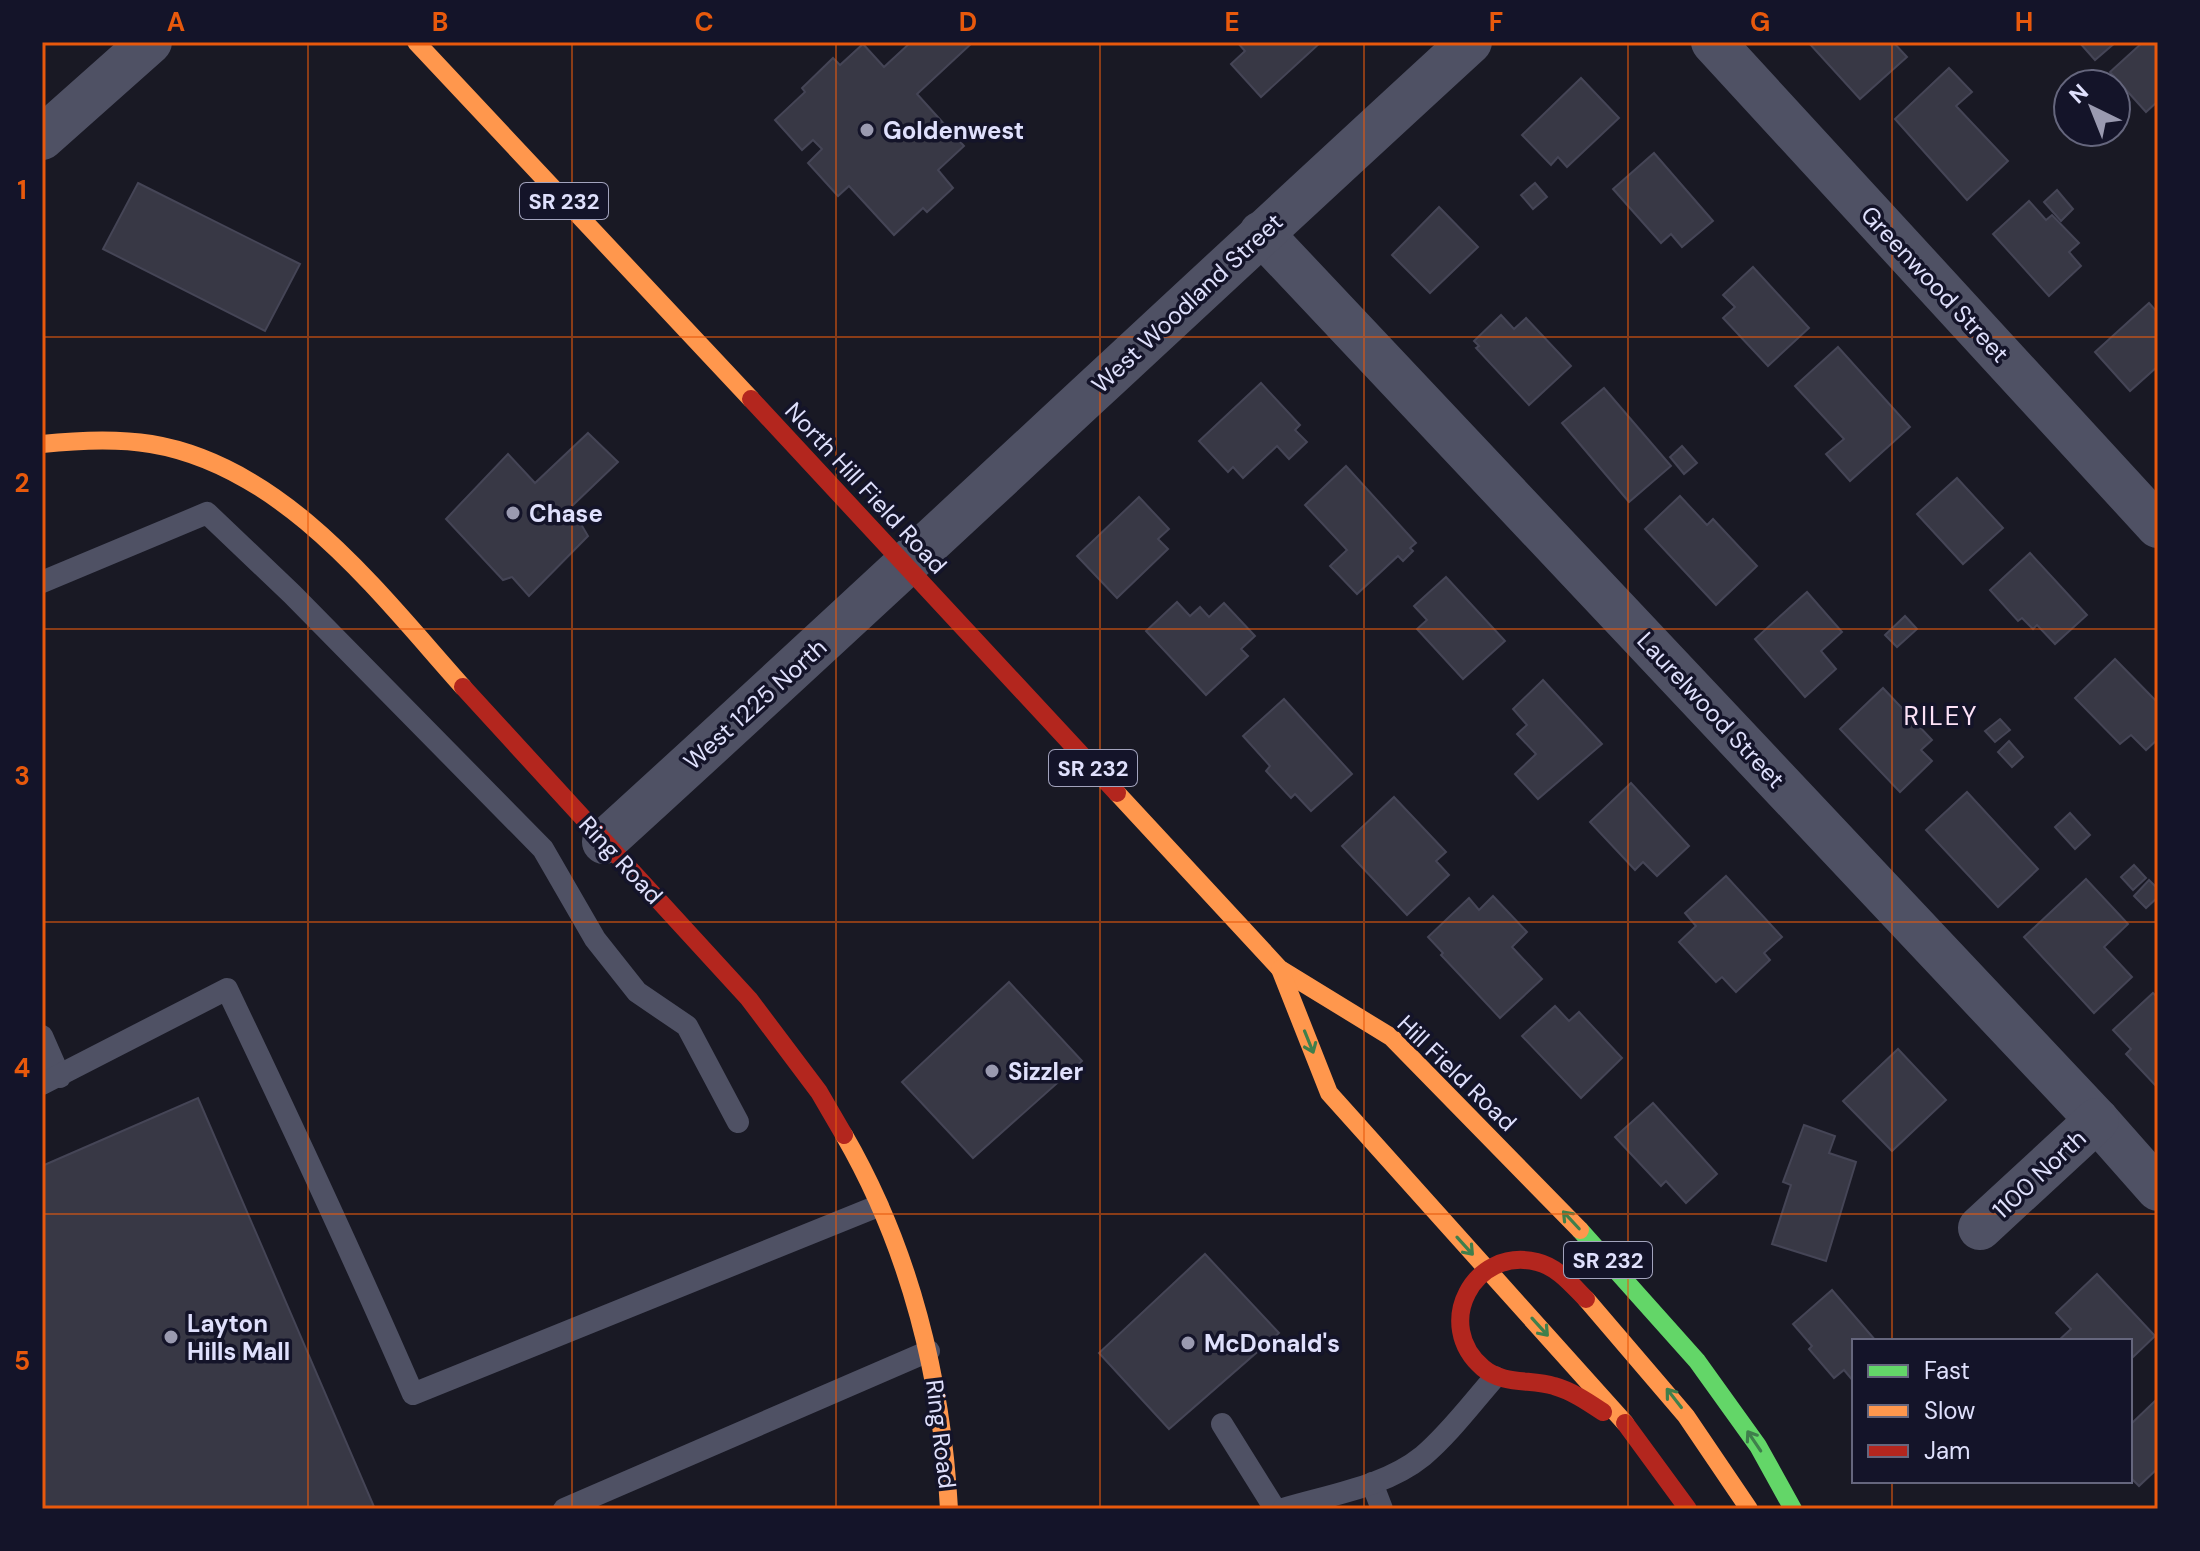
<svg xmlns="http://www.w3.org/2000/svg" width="2200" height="1551" font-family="'DM Sans',sans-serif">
	<rect width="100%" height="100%" fill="#191924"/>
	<g fill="#383845" stroke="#454556" stroke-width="2">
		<polygon points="911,42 973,42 917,94 964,146 938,170 953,188 927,212 923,208 894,235 849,186 838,196 808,163 822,149 813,140 802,150 775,120 805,92 802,88 833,58 840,65 863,44 884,67"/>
		<polygon points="1237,42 1321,42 1261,97 1231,64 1245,51"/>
		<polygon points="1808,42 1893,42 1907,57 1860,99"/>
		<polygon points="2079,42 2116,42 2095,60"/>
		<polygon points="2143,42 2158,42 2158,101 2146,112 2110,72"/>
		<polygon points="1949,68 1972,92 1956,106 2008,161 1967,200 1895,119"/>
		<polygon points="1581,78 1619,118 1567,167 1558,157 1551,165 1522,135"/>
		<polygon points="1654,153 1713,221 1682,247 1671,234 1661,243 1613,189"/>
		<polygon points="138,183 300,264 265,331 103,249"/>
		<polygon points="1535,183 1547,197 1533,209 1521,195"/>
		<polygon points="2057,190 2073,209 2061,221 2044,202"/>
		<polygon points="2029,201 2046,220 2052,215 2079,243 2069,252 2081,266 2049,296 1993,234"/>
		<polygon points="1439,207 1478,247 1430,293 1392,255"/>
		<polygon points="1753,267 1809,328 1768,366 1723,318 1735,307 1723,295"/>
		<polygon points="2149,303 2156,311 2158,309 2158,366 2130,391 2095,352"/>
		<polygon points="1501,315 1514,329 1526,318 1571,366 1529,405 1476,348 1479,346 1474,341"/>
		<polygon points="1838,347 1910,427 1850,481 1826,454 1844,439 1795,386"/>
		<polygon points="1261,383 1300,425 1295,430 1307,442 1289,459 1277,446 1243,478 1233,467 1228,472 1199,441"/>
		<polygon points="1604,388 1671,466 1629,502 1562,423"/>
		<polygon points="588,433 618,462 571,507 588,536 529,596 512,577 503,580 446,519 508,454 535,483"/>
		<polygon points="1682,446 1697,463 1684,474 1670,457"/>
		<polygon points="1346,466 1416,543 1410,548 1413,551 1403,561 1398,556 1357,594 1330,566 1347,550 1305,505"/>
		<polygon points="1957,478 2003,528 1963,564 1917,514"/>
		<polygon points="1680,496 1707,525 1713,519 1757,566 1716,605 1645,529"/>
		<polygon points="1139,497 1169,529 1158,539 1168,549 1117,598 1077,556"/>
		<polygon points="2030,553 2087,615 2055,644 2037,625 2033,629 2022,618 2018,621 1990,590"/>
		<polygon points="1446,577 1505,641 1463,679 1417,629 1427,620 1414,606"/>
		<polygon points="1807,592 1842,632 1821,651 1836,669 1805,697 1755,639"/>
		<polygon points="1177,602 1190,616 1200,607 1209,617 1224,603 1255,636 1241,649 1248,656 1206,695 1146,631"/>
		<polygon points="1905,616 1917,629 1897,647 1885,635"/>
		<polygon points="2115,659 2158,703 2158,739 2146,750 2131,735 2120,744 2075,698"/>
		<polygon points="1543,680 1602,744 1538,799 1515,774 1536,754 1517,734 1527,725 1513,709"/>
		<polygon points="1883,688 1932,740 1921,750 1932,761 1900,792 1840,729"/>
		<polygon points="1284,699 1352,774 1311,811 1295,794 1291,798 1266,771 1270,766 1243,736"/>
		<polygon points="2000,719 2010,730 1995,742 1985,731"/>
		<polygon points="2009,741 2023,757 2012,767 1998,752"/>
		<polygon points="1631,783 1689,846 1657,876 1643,862 1635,870 1590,822"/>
		<polygon points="1967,792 2038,869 1998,907 1926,830"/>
		<polygon points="1394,797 1446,852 1436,861 1449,875 1407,915 1342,846"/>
		<polygon points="2070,813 2090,835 2075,849 2055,827"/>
		<polygon points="2134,865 2146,878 2133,890 2121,877"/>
		<polygon points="1726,876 1782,937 1764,953 1770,960 1736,992 1722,977 1716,982 1679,942 1696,926 1685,913"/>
		<polygon points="2086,879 2128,924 2104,947 2132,977 2094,1013 2024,937"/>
		<polygon points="2149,880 2158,889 2158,897 2146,908 2134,896"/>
		<polygon points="1493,896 1527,932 1512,947 1542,979 1500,1018 1441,955 1443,953 1428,937 1469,898 1479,910"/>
		<polygon points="1009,982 1082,1061 973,1158 902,1082"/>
		<polygon points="2153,993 2158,998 2156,1086 2126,1054 2131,1049 2113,1030"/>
		<polygon points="1555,1006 1569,1021 1579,1012 1622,1058 1581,1098 1522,1036"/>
		<polygon points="1898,1049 1946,1100 1892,1151 1843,1101"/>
		<polygon points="198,1098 375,1509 42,1509 42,1166"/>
		<polygon points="1653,1103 1717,1174 1686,1203 1666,1181 1661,1186 1615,1137"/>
		<polygon points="1804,1125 1835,1136 1829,1153 1856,1162 1826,1261 1772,1244 1791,1185 1783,1182"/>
		<polygon points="1205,1254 1279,1333 1169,1429 1099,1353"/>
		<polygon points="2097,1274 2155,1336 2130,1360 2130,1341 2058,1341 2071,1329 2056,1313"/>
		<polygon points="1832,1290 1876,1341 1854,1341 1854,1382 1844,1370 1834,1378 1809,1349 1812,1346 1793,1324"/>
		<polygon points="2158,1398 2158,1468 2139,1486 2130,1477 2130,1425"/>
	</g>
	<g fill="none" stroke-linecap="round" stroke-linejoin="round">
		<g stroke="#4f5164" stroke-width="22">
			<polyline points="42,582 207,513 292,594 543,849 595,939 637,992 687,1026 738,1122"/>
			<polyline points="42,1036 60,1077"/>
			<path d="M 42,1084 L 227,989 C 291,1123 354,1258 413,1394 L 878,1206"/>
			<polyline points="1222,1424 1275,1509"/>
			<polyline points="1372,1483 1382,1509"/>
			<polyline points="564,1509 929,1351"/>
			<path d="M 1283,1509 C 1329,1495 1385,1487 1423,1456 C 1450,1433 1472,1403 1495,1377"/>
		</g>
		<g stroke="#4f5164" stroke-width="44">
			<polyline points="1713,42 2158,526"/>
			<polyline points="42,138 150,42"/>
			<polyline points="1261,233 2097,1120 2158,1189"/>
			<path d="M 604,842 C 894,578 1180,308 1470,42"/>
			<polyline points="1980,1228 2097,1120"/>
		</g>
		<polyline stroke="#63d668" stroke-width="18" points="1580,1230 1697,1361 1758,1446 1793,1509"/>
		<g stroke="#ff974d" stroke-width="18">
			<polyline points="416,42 751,399"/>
			<path d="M 42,444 C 79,440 115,438 151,444 C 284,466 378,592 463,687"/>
			<polyline points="1117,793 1280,969 1391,1037 1580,1230"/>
			<polyline points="1280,969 1329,1093 1625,1423"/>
			<path d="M 844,1135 C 910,1249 942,1379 949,1509"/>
			<polyline points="1586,1299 1686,1416 1749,1509"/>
		</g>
		<g stroke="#b3261e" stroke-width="18">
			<polyline points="751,399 1117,793"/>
			<polyline points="463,687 749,999 819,1092 844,1135"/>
			<path d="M 1586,1299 C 1572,1285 1558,1267 1537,1262 C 1474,1246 1432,1325 1483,1368 C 1503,1385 1531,1379 1554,1386 C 1572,1391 1588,1402 1603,1412"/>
			<polyline points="1625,1423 1688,1509"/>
		</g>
	</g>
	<defs><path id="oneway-shaft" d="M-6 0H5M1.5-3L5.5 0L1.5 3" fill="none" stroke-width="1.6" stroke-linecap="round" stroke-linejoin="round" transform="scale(2)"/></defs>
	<g stroke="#3f7f4c">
		<use href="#oneway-shaft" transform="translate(1309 1042) rotate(68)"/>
		<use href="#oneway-shaft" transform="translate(1571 1220) rotate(-133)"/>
		<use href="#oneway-shaft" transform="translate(1465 1246) rotate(48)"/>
		<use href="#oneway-shaft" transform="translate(1540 1327) rotate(48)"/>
		<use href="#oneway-shaft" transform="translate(1674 1398) rotate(-128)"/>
		<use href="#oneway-shaft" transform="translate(1754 1441) rotate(-124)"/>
	</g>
	<path fill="none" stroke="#e8590c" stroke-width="2" stroke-opacity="0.55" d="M 308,42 L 308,1509M 572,42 L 572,1509M 836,42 L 836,1509M 1100,42 L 1100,1509M 1364,42 L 1364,1509M 1628,42 L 1628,1509M 1892,42 L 1892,1341M 42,337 L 2158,337M 42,629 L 2158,629M 42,922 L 2158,922M 42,1214 L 2158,1214M 1892,1481 L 1892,1509"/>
	<g fill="#9a9ab0" stroke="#141429" stroke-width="3">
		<circle cx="867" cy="130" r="8"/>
		<circle cx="513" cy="513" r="8"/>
		<circle cx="992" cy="1071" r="8"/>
		<circle cx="171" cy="1337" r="8"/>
		<circle cx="1188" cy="1343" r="8"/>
	</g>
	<g text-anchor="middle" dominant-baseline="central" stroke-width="7" stroke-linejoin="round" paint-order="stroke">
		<g fill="#141429" stroke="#a2a3bd" stroke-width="2">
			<rect x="520" y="183" width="88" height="36" rx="6"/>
			<rect x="1049" y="750" width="88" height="36" rx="6"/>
			<rect x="1564" y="1242" width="88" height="36" rx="6"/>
		</g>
		<g font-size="22" font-weight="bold" fill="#dfe0fc">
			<text x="564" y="201">SR 232</text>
			<text x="1093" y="768">SR 232</text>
			<text x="1608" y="1260">SR 232</text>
		</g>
		<g font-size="24" font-weight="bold" fill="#dfe0fc" stroke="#141429" text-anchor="start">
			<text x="883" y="130">Goldenwest</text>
			<text x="529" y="513">Chase</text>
			<text x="1008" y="1071">Sizzler</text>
			<text x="187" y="1323">Layton<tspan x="187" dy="28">Hills Mall</tspan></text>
			<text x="1204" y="1343">McDonald's</text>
		</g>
		<g font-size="24" fill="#dfe0fc" stroke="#141429">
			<text transform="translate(1935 284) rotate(47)">Greenwood Street</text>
			<text transform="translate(1187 303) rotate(-43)">West Woodland Street</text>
			<text transform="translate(866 488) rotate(47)">North Hill Field Road</text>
			<text transform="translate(755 704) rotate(-42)">West 1225 North</text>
			<text transform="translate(1711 710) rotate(47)">Laurelwood Street</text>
			<text transform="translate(621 860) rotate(47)">Ring Road</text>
			<text transform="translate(1457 1073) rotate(44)">Hill Field Road</text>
			<text transform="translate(2039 1174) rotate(-43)">1100 North</text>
			<text transform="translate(941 1434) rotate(83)">Ring Road</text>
		</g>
		<g font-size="26" letter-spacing="2" fill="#fce1f6" stroke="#141429">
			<text x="1941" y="716">RILEY</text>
		</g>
	</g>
	<rect width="2200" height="1551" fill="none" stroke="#141429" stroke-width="88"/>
	<rect x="1852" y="1339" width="280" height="144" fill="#141429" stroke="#65667d" stroke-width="2"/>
	<rect x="1868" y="1365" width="40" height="12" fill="#63d668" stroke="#65667d" stroke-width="2"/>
	<text x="1924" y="1379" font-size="24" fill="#dfe0fc">Fast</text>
	<rect x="1868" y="1405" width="40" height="12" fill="#ff974d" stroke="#65667d" stroke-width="2"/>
	<text x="1924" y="1419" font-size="24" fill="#dfe0fc">Slow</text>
	<rect x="1868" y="1445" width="40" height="12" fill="#b3261e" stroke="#65667d" stroke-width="2"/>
	<text x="1924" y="1459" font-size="24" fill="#dfe0fc">Jam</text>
	<g transform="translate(2092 108) rotate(317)"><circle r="38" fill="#141429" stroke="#65667d" stroke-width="2"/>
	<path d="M0-6L14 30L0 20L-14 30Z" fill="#9a9ab0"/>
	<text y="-12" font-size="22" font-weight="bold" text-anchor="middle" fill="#dfe0fc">N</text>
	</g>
	<rect x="44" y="44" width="2112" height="1463" fill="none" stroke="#e8590c" stroke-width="3"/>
	<g font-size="26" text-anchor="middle" font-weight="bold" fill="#e8590c">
		<text x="176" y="31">A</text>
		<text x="440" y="31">B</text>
		<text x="704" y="31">C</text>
		<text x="968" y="31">D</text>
		<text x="1232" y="31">E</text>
		<text x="1496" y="31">F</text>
		<text x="1760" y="31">G</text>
		<text x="2024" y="31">H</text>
		<text x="22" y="199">1</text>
		<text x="22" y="492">2</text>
		<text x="22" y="785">3</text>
		<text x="22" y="1077">4</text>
		<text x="22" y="1370">5</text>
	</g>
</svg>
